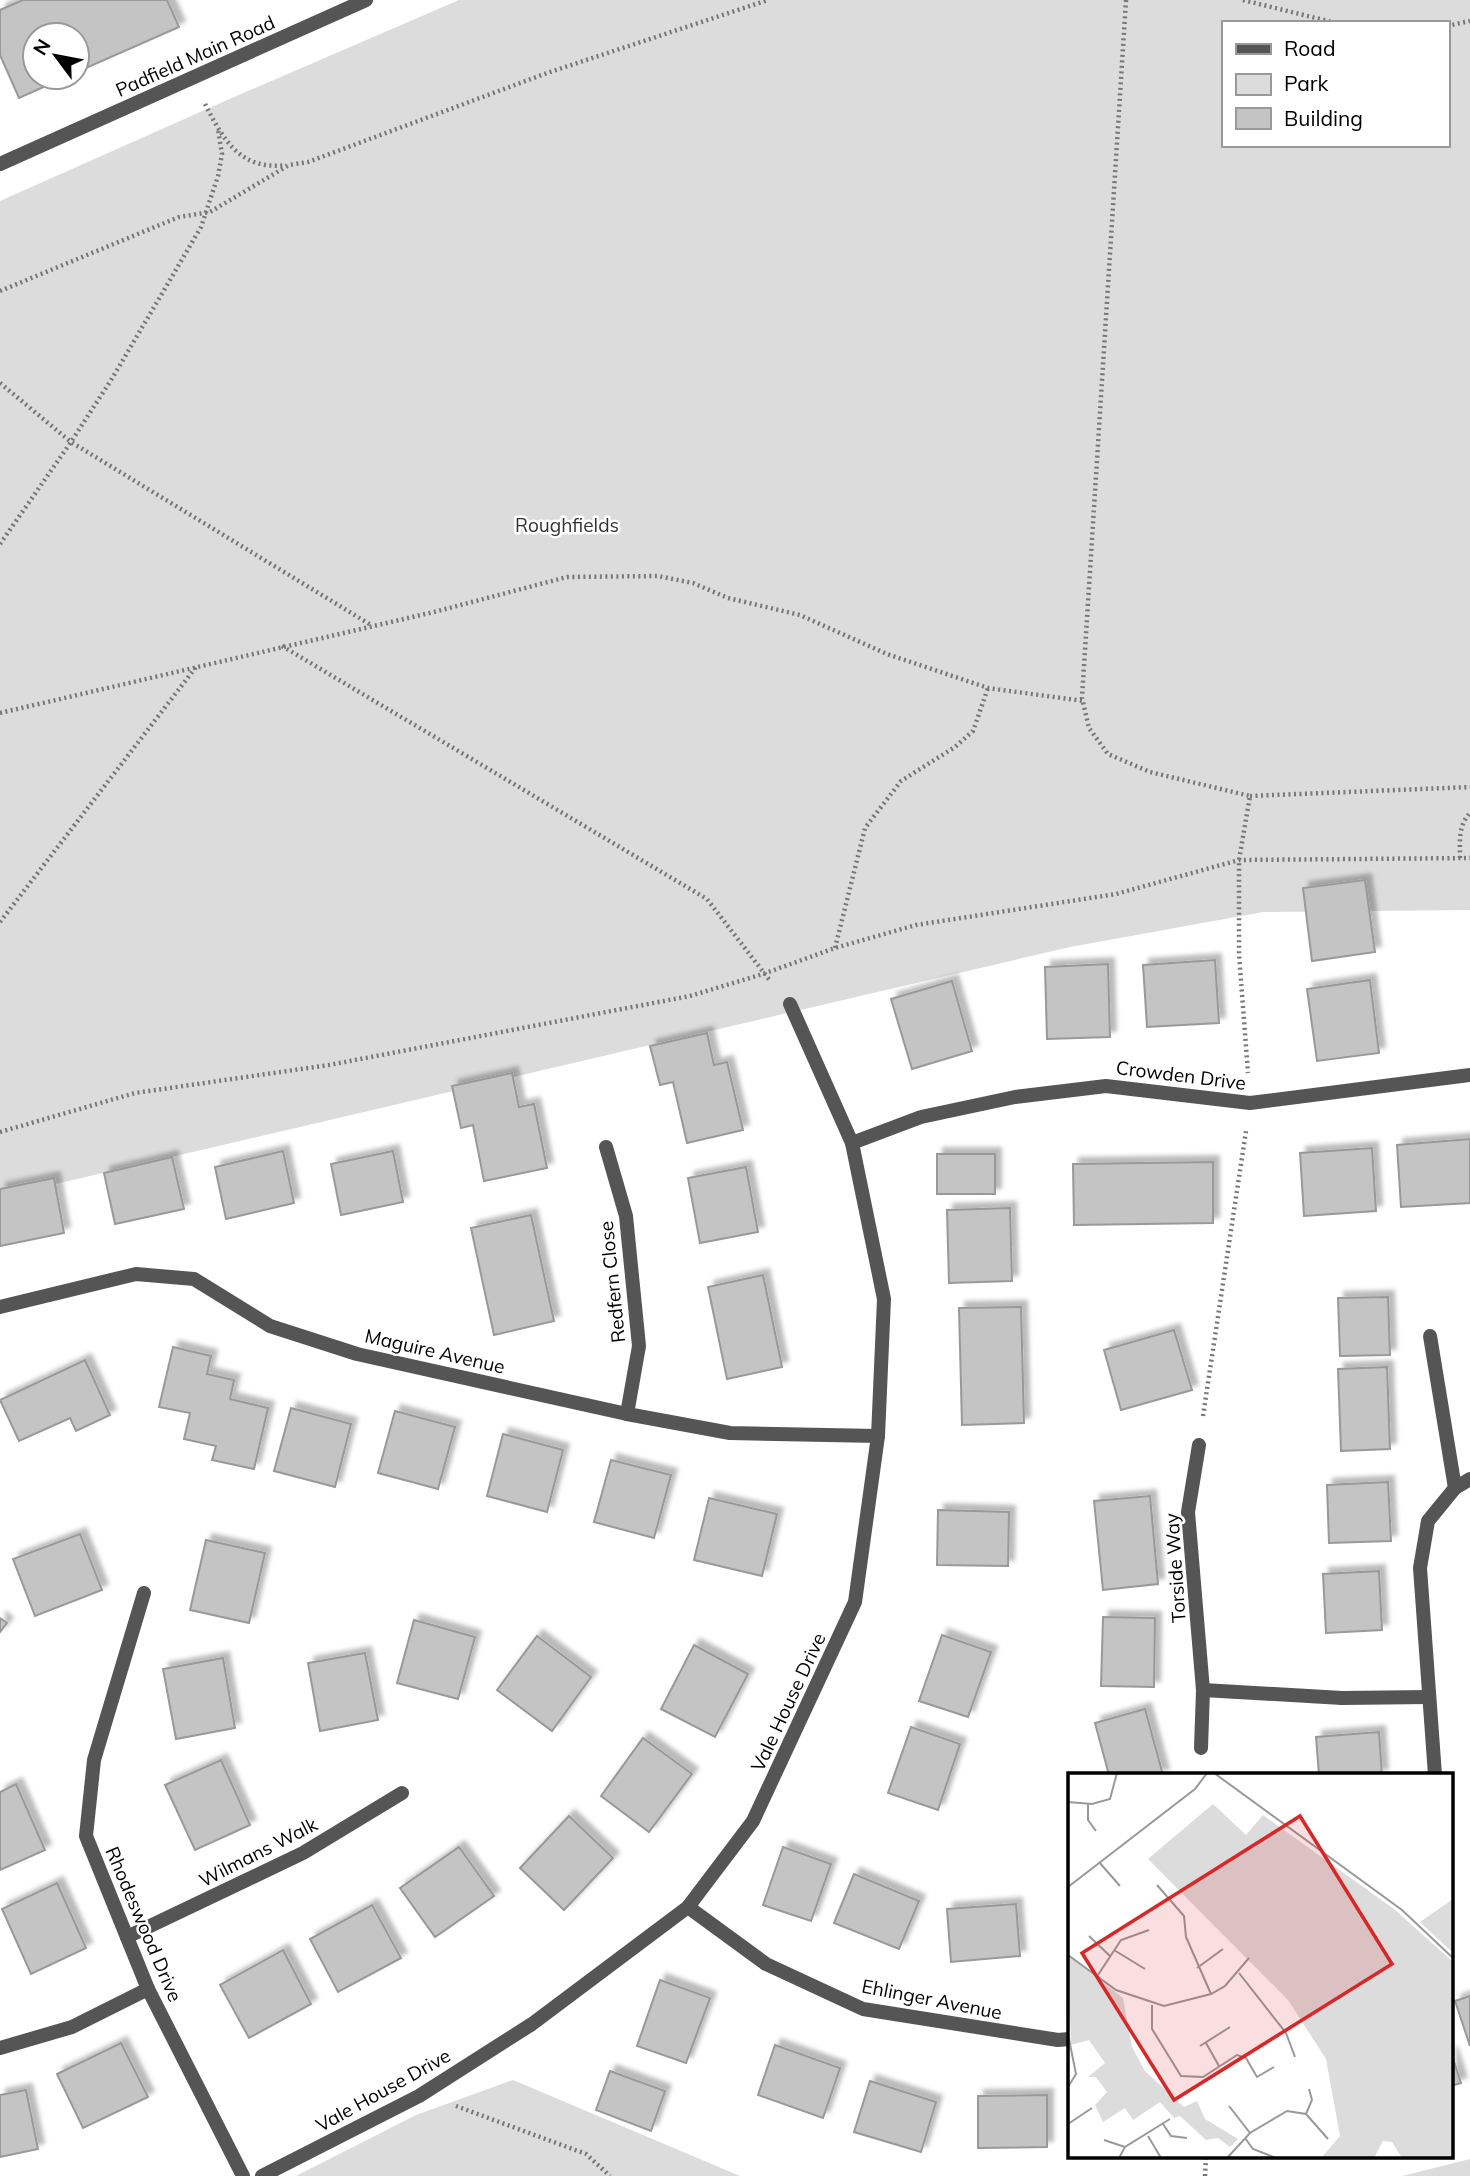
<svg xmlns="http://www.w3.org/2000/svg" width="1470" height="2176" font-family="Mulish,sans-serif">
	<defs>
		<filter id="shadow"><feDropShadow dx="6" dy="-6" stdDeviation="2" flood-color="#0004"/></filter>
	</defs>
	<rect width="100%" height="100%" fill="#fff"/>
	<g fill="#dcdcdc" fill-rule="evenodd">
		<path d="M 459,0 L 1470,0 L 1470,910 L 1263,912 L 1070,947 L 0,1197 L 0,201 L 225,101 ZM 1223,23 L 1447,23 L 1447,145 L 1223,145 Z"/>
		<polygon points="513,2080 740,2176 296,2176 416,2115"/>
		<polygon points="1470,2159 1470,2176 1402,2176"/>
	</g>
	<g fill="#c4c4c4" stroke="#999" stroke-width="2" filter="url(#shadow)">
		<polygon points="23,0 167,0 179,27 77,72 77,35 35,35 35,77 66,77 19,98 0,55 0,10"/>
		<polygon points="1365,880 1375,952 1312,961 1303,888"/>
		<polygon points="1215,960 1219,1023 1147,1027 1143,965"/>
		<polygon points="1108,964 1110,1037 1047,1039 1045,967"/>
		<polygon points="1370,980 1379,1053 1317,1061 1307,989"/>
		<polygon points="952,981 972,1051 912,1069 891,999"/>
		<polygon points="707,1033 714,1065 727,1062 743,1130 687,1143 673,1082 660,1085 650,1046"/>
		<polygon points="512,1073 519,1107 534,1104 547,1168 484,1181 473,1125 461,1128 452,1086"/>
		<polygon points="1470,1139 1470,1203 1401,1207 1397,1145"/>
		<polygon points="1372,1148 1376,1211 1304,1216 1300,1153"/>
		<polygon points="283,1151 294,1203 226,1219 215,1167"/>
		<polygon points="393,1151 403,1202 341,1215 331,1164"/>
		<rect x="937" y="1154" width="58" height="40"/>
		<polygon points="172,1157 184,1209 115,1224 104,1173"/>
		<polygon points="1213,1162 1213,1223 1074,1225 1073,1164"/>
		<polygon points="746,1167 758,1232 700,1243 688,1178"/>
		<polygon points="54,1178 64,1233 0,1246 0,1189"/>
		<polygon points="1010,1208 1012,1281 949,1283 947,1210"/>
		<polygon points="531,1215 554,1321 494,1335 471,1228"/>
		<polygon points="763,1275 782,1367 727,1379 708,1287"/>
		<polygon points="1388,1297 1390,1355 1340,1356 1338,1298"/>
		<polygon points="1021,1307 1024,1423 962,1425 959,1308"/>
		<polygon points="1174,1330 1192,1390 1121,1410 1104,1350"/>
		<polygon points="173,1347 211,1356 207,1374 234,1380 230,1399 268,1408 254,1469 212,1460 216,1446 184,1439 190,1413 159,1407"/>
		<polygon points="85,1360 110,1415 76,1431 70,1418 19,1441 0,1400"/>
		<polygon points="1387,1367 1390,1449 1341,1451 1338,1369"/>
		<polygon points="291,1408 351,1424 335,1487 274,1471"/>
		<polygon points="395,1411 455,1427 438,1489 378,1473"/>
		<polygon points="503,1434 563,1450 547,1512 487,1496"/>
		<polygon points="611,1460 671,1475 654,1538 594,1522"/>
		<polygon points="1388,1482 1391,1541 1329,1543 1327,1485"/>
		<polygon points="1150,1496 1158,1584 1103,1590 1094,1501"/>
		<polygon points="709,1498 777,1514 762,1576 694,1560"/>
		<polygon points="938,1510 1009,1512 1008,1566 937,1565"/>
		<polygon points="80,1534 102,1590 35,1616 13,1559"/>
		<polygon points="206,1540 265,1553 249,1623 190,1610"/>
		<polygon points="1379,1571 1382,1630 1326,1633 1323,1574"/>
		<polygon points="1103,1617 1155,1618 1154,1687 1101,1686"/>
		<polygon points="0,1618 7,1623 0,1632"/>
		<polygon points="414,1620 475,1637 458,1699 397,1683"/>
		<polygon points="942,1635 991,1652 968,1717 919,1701"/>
		<polygon points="537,1636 591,1677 552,1731 497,1690"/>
		<polygon points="694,1645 748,1674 715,1737 661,1709"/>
		<polygon points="365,1653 378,1720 320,1731 308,1663"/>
		<polygon points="223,1658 235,1728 176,1739 163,1669"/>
		<polygon points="1145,1709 1163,1775 1109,1775 1095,1723"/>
		<polygon points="911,1727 960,1744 938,1810 888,1793"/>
		<polygon points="1379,1732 1382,1775 1319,1775 1316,1737"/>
		<polygon points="643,1738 692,1774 649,1832 601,1796"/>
		<polygon points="221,1760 250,1825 195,1850 165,1785"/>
		<polygon points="16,1784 45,1850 0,1870 0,1792"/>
		<polygon points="569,1816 613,1858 564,1910 520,1868"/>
		<polygon points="459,1847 494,1896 435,1937 400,1888"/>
		<polygon points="783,1847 831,1864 811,1921 763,1905"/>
		<polygon points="854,1874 919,1901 899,1949 834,1923"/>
		<polygon points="57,1883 86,1948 31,1974 2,1909"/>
		<polygon points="1016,1904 1020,1956 951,1962 947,1909"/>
		<polygon points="372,1905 401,1958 338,1992 310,1939"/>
		<polygon points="283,1950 311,2004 249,2038 220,1985"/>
		<polygon points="660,1980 710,1998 686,2063 637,2046"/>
		<polygon points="1470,1996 1470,2046 1455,2001"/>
		<polygon points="121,2043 148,2097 83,2128 57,2074"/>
		<polygon points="775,2045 840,2068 823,2118 758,2095"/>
		<polygon points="1451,2052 1461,2083 1451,2086"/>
		<polygon points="610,2071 665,2091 651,2131 596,2110"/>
		<polygon points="870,2081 936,2102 921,2152 854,2132"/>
		<polygon points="26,2090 38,2149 0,2157 0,2095"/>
		<polygon points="1047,2095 1047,2147 978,2148 978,2096"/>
	</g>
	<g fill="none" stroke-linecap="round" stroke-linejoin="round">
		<g stroke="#777" stroke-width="4.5" stroke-dasharray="2 3.5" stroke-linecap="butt">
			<polyline points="1126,0 1082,698 1089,728 1108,754 1150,772 1250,796 1239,860 1239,954 1248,1073"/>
			<polyline points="1243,0 1336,23"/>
			<polyline points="1447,26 1470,21"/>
			<path d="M 205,104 C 223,139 240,171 286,165"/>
			<polyline points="0,291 179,217 210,212 289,165 308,162 547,73 768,0"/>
			<polyline points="0,383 71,442 371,625"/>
			<polyline points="0,544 71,442 113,377 201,227 218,176 222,154 218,130"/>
			<polyline points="282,646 707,899 771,982"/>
			<polyline points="0,713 434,612 567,577 658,576 693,583 728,598 800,615 887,654 988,688 1083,701"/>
			<polyline points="1250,796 1470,787"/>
			<path d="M 1460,858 C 1460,841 1458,826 1470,813"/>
			<polyline points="0,922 196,667"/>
			<polyline points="835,948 865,828 901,781 955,747 973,731 988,688"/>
			<polyline points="0,1132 135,1093 329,1065 690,996 763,974 835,948 916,925 1116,894 1239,860 1470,858"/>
			<polyline points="1203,1416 1246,1131"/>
			<polyline points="456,2106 586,2154 610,2176"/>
			<polyline points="1205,2176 1206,2157"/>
		</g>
		<polyline stroke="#555" stroke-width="14" points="1430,1336 1455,1488"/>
		<g stroke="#555" stroke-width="14">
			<polyline points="852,1143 921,1117 1015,1097 1106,1086 1250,1103 1470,1075"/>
			<polyline points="606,1147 626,1216 639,1346 627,1414"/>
			<polyline points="0,1307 136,1274 194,1279 270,1326 357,1354 627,1414 730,1433 878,1436"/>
			<polyline points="1199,1445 1188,1512 1203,1690 1201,1748"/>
			<polyline points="144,1593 94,1760 86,1836 148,1989 243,2176"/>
			<polyline points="1203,1690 1342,1698 1429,1697"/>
			<polyline points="1435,1775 1420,1568 1428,1521 1455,1488 1470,1479"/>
			<polyline points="688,1907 766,1964 863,2009 1058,2040 1069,2039"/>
			<polyline points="127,1937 303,1853 402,1793"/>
			<polyline points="0,2048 72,2027 148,1989"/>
			<polyline points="262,2176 419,2096 532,2024 688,1907 753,1821 855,1602 878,1436 884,1299 852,1143 790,1004"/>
		</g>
		<polyline stroke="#555" stroke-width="14" points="0,164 366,0"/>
	</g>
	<g text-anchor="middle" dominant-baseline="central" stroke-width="5" stroke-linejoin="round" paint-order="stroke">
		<g font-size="19" fill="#000" stroke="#fff">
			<text transform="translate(195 56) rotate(-24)">Padfield Main Road</text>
			<text transform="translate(1181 1075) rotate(7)">Crowden Drive</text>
			<text transform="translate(612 1282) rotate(-96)">Redfern Close</text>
			<text transform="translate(435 1351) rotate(13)">Maguire Avenue</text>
			<text transform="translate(1175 1568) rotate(-94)">Torside Way</text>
			<text transform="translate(788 1702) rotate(-65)">Vale House Drive</text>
			<text transform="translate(258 1852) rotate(-27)">Wilmans Walk</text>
			<text transform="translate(144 1924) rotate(67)">Rhodeswood Drive</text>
			<text transform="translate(932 1999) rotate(11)">Ehlinger Avenue</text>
			<text transform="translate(383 2090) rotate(-29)">Vale House Drive</text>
		</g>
		<g font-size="19" fill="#333" stroke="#fff">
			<text x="567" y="525">Roughfields</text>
		</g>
	</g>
	<g transform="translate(1068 1773)">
		<rect width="385" height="385" fill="#fff"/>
		<path d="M 145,31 L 178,62 L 195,42 L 326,136 L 385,189 L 385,385 L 334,385 L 324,369 L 315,368 L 306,385 L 253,385 L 272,363 L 258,286 L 220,227 L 80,86 ZM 385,126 L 385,180 L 352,149 ZM 0,182 L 55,225 L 64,274 L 77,298 L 116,334 L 129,328 L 137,346 L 170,366 L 162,374 L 150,365 L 138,367 L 112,343 L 106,345 L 92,329 L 65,347 L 57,335 L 35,349 L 27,332 L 39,319 L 28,304 L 20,304 L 37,290 L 21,267 L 3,272 Z" fill="#dcdcdc"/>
		<path fill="none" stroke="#999" stroke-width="2" d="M 146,0 L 334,137 L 385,185M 0,29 L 24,31 L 42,26 L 49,0M 20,31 L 20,47 L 28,58M 31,89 L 52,113M 89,112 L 116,143 L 118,164 L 143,221M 0,114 L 127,16 L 139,0M 21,163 L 42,183M 46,177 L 77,196M 0,182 L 48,217 L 96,233 L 143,221 L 157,213 L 181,185M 129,195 L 155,176M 171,200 L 218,260 L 227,284M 28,205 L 53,167 L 81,157M 84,232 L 84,256 L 113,303 L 135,304 L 169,282 L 178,285 L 189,304 L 206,294M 0,261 L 8,301 L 0,314M 138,270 L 151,293M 132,273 L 162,254M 161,333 L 182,360M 238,341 L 244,327 L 241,316M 0,351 L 24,335M 95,351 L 103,363 L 119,365M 80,363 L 93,385M 177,365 L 185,376 L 208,385M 36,367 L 57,374M 51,385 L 57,374 L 102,346M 159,385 L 182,360 L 219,338 L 238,341 L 260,366"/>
		<path fill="#d62828" fill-opacity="0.15" stroke="#d62828" stroke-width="3.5" d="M 232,43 L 324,191 L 106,327 L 14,180 Z"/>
		<rect width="385" height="385" fill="none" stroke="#000" stroke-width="3.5"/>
	</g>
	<rect x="1222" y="21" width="228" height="126" fill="#ffffff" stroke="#999999" stroke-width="2"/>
	<rect x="1236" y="44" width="35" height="10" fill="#555555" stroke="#999999" stroke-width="2"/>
	<text x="1284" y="56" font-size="21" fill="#000000">Road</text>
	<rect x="1236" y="74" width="35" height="21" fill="#dcdcdc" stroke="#999999" stroke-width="2"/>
	<text x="1284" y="91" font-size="21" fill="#000000">Park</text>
	<rect x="1236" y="108" width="35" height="21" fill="#c4c4c4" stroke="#999999" stroke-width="2"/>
	<text x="1284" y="126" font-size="21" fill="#000000">Building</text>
	<g transform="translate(56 56) rotate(302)"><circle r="33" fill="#ffffff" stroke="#999999" stroke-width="2"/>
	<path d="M0-5L12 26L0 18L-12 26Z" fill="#000000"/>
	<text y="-10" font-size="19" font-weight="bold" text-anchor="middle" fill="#000000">N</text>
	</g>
</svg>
